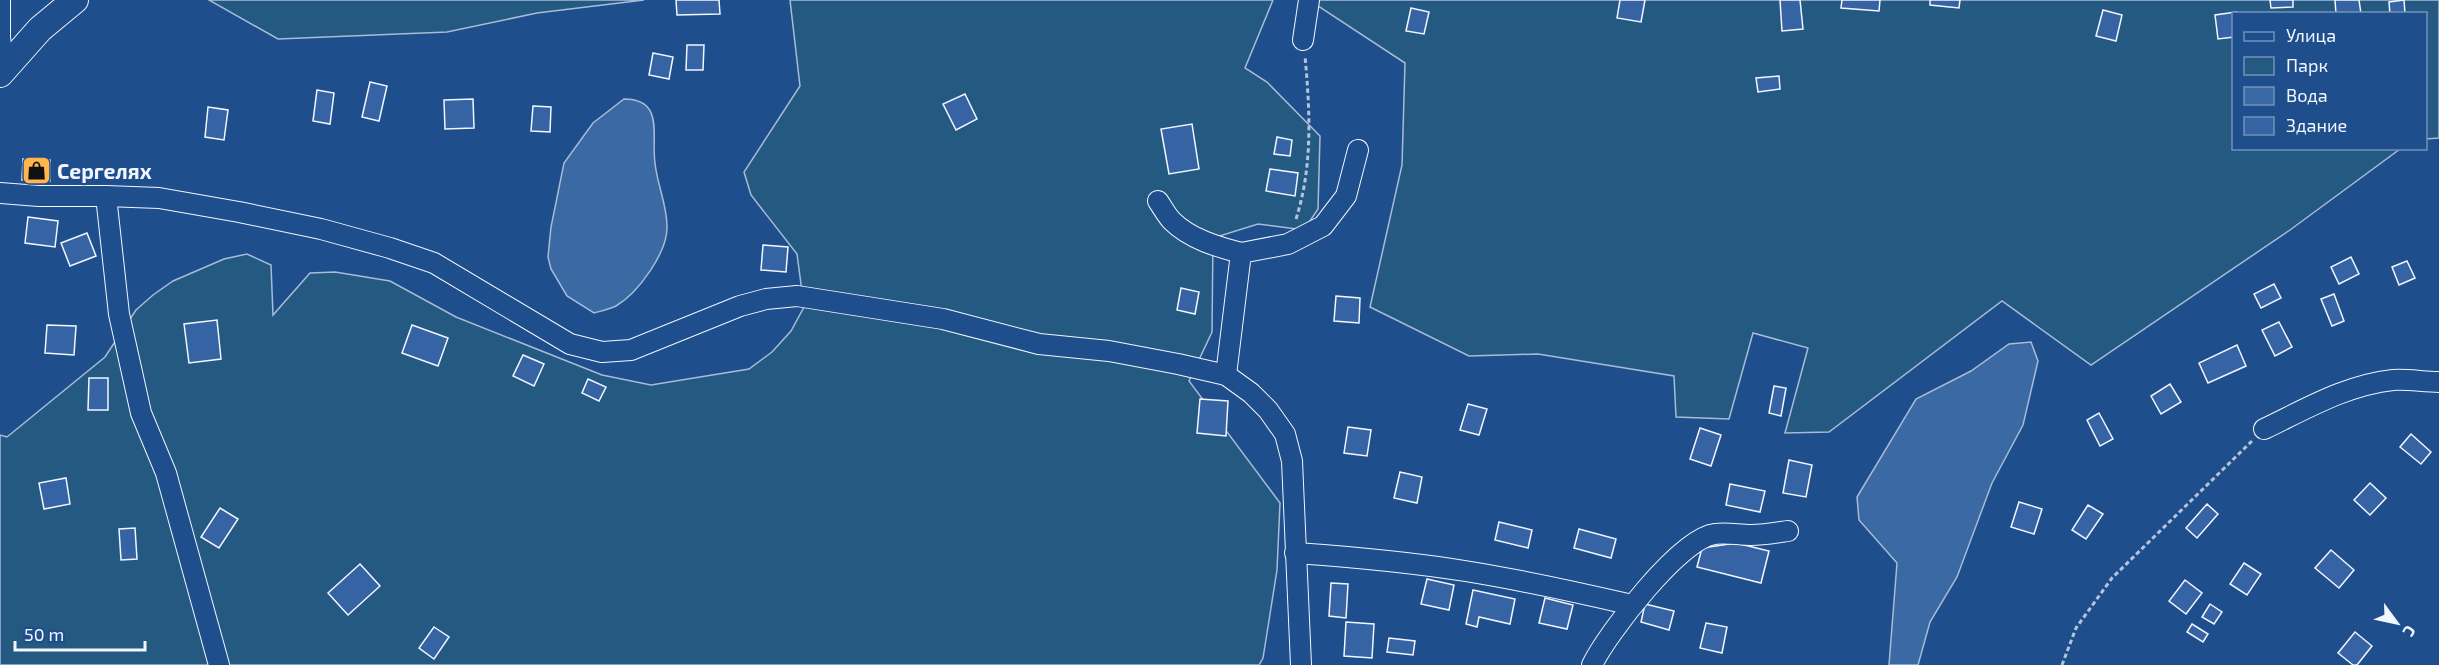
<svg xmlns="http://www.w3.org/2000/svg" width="2439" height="665" font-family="'Exo 2',sans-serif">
	<rect width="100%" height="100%" fill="#1f4e8c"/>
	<g fill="#245a82" stroke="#a8bbd7" stroke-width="1.5">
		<polygon points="209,0 644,0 537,13 447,32 278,39"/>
		<polygon points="790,0 1273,0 1245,68 1267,82 1320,136 1318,209 1304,230 1258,224 1213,238 1212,332 1189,381 1280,503 1277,570 1263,658 1259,665 0,665 0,435 7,437 105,357 136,310 153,295 173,281 224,259 247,254 271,265 273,315 310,273 335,272 390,281 456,317 602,375 651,385 749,369 772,352 791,331 804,307 797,254 751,195 744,172 800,86"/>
		<polygon points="1309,0 2439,0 2439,138 2426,139 2426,14 2234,14 2234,148 2400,149 2290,230 2091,365 2002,301 1829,432 1785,433 1808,348 1753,333 1729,419 1676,417 1674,376 1538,354 1469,356 1370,307 1402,165 1405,63"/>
	</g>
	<g fill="#3b69a3" stroke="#a8bbd7" stroke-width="1.5">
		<path d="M 624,99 C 665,99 651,136 655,163 C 657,184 667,205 667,226 C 668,252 638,293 616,306 C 610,309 601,311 594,313 L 567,296 L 551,269 L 548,257 L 551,227 L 564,163 L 593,123 Z"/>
		<polygon points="2031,342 2038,361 2023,425 1992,483 1957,577 1930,622 1918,665 1889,665 1897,563 1859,520 1857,497 1916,399 1971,371 2009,344"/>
	</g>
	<g fill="#3563a3" stroke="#f2f6ff" stroke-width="1.5">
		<polygon points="676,0 719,0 720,14 677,15"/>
		<polygon points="1620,0 1645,0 1641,22 1617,18"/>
		<polygon points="1780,0 1800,0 1803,29 1782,31"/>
		<polygon points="1842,0 1880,0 1879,11 1841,8"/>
		<polygon points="1930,0 1960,0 1959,8 1930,5"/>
		<polygon points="2270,0 2293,0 2293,7 2271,8"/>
		<polygon points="2335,0 2359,0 2361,14 2336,14"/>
		<polygon points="2404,0 2405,14 2390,14 2389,2"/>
		<polygon points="1411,8 1429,12 1424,34 1406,31"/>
		<polygon points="2103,10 2122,15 2116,41 2096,36"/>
		<polygon points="2236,12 2234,14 2234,37 2218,39 2215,15"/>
		<polygon points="687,45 704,45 703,70 686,70"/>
		<polygon points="653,53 673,57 669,79 649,75"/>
		<polygon points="1779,76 1780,89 1758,92 1756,78"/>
		<polygon points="370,82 387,86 379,121 362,117"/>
		<polygon points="317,90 334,93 330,124 313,121"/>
		<polygon points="965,94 977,119 956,130 943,104"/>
		<polygon points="473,99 474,128 445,129 444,100"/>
		<polygon points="533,106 551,107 550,132 531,131"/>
		<polygon points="208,107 228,110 224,140 205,137"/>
		<polygon points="1192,124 1199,169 1169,174 1161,129"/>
		<polygon points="1277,137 1292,140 1290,156 1274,154"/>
		<polygon points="23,159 50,160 50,181 22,180"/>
		<polygon points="1270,169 1298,173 1295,196 1266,191"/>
		<polygon points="28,217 58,221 55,247 25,243"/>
		<polygon points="87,233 96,256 70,266 61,243"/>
		<polygon points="763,245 788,247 786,272 761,270"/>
		<polygon points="2351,257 2359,274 2339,284 2331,267"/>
		<polygon points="2407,261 2415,278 2399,285 2392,267"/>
		<polygon points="2274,284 2281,298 2261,308 2254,294"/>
		<polygon points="1181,288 1199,292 1195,314 1177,310"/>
		<polygon points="2334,294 2344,321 2332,326 2321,299"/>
		<polygon points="1336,296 1360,298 1359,323 1334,321"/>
		<polygon points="217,320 221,359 189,363 184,324"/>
		<polygon points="2279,322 2292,347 2275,356 2262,330"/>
		<polygon points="47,325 76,326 74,355 45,353"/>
		<polygon points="412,325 448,338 438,366 402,353"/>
		<polygon points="2237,345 2246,366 2208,383 2199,363"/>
		<polygon points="523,355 544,364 534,386 513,376"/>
		<polygon points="89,378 108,378 108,410 88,410"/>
		<polygon points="588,379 606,387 599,401 582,393"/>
		<polygon points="2170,384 2181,402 2161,414 2151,396"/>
		<polygon points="1774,386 1786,388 1781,416 1769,413"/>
		<polygon points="1200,399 1228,401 1226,436 1197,433"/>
		<polygon points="1468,404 1487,409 1479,435 1460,430"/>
		<polygon points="2099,413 2113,439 2100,446 2087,420"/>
		<polygon points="1348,427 1371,430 1367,456 1344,453"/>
		<polygon points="1700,428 1721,435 1711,466 1690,459"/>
		<polygon points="2411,434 2431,452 2421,464 2400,447"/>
		<polygon points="1789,460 1812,465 1806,497 1783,493"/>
		<polygon points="1400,472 1422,477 1417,503 1394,498"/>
		<polygon points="66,478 70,504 44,509 39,483"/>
		<polygon points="2370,483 2386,498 2370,515 2354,500"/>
		<polygon points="1730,484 1765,491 1760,512 1726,505"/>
		<polygon points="2019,502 2042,509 2034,534 2011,527"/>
		<polygon points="2207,504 2218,514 2197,538 2186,528"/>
		<polygon points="2088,505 2103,514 2086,539 2072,530"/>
		<polygon points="220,508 238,519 219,548 201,537"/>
		<polygon points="1499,522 1532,530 1528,548 1495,540"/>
		<polygon points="135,528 137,559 121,560 119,529"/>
		<polygon points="1579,529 1616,539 1611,558 1574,548"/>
		<polygon points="1736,543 1769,551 1761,583 1697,567 1702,548"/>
		<polygon points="2331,550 2354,570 2339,588 2315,568"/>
		<polygon points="2244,563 2261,574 2247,595 2230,584"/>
		<polygon points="360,564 380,586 348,615 328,593"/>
		<polygon points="1427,579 1454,585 1449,610 1421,604"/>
		<polygon points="2185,580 2202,593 2186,614 2169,601"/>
		<polygon points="1331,583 1348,584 1346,618 1329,616"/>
		<polygon points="1473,590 1515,599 1510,624 1479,617 1477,627 1466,624"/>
		<polygon points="1545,598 1573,605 1567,629 1539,623"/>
		<polygon points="1645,604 1674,611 1669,630 1641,622"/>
		<polygon points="2210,604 2222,612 2214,624 2202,617"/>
		<polygon points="1346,622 1374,624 1372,658 1344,656"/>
		<polygon points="1706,623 1727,627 1722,653 1700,648"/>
		<polygon points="2192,624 2208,634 2203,642 2187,632"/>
		<polygon points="434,627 449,637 434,659 419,648"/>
		<polygon points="2355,632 2372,646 2357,665 2353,665 2338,653"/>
		<polygon points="1389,638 1415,641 1413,655 1387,652"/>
	</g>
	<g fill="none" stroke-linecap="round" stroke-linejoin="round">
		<defs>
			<g id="minor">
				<polyline points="0,0 0,37 4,69"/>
				<polyline points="1303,40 1309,0"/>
				<polyline points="0,193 39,196 106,196 119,314 141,413 166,473 219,665"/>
				<polyline points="106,196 159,198 239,212 321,229 390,248 434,263 570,344 602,352 631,350 740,306 766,299 797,296 943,319 1039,344 1109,351 1178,364 1226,375 1251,393 1268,410 1285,434 1292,461 1301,665"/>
				<path d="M 1158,201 C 1163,208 1167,216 1172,221 C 1190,239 1218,247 1241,253"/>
				<polyline points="1226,375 1241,253 1288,244 1323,226 1346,196 1358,150"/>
				<path d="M 2264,429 C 2306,409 2346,385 2393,380 C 2408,379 2424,382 2439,382"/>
				<path d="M 1295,553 C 1352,557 1409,562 1465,571 C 1521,580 1576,592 1632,605"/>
				<path d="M 1592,665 C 1607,634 1680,538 1715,534 C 1726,532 1739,535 1751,535 C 1764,535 1775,533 1788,531"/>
			</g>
			<polyline id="major" points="0,74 40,29 75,0"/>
		</defs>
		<use href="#minor" stroke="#f2f6ff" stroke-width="22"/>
		<use href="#major" stroke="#f2f6ff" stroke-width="28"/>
		<g stroke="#b3c4dc" stroke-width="3" stroke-dasharray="4.5 3" stroke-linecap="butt">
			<path d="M 1296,219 C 1313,166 1310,111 1305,56"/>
			<polyline points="2062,665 2076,628 2112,578 2252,441"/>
		</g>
		<use href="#minor" stroke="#1f4e8c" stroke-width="20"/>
		<use href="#major" stroke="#1f4e8c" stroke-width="26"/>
	</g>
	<defs>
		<symbol id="shop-square" viewBox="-11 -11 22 22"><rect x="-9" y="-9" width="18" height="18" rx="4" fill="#ffb74d" stroke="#1f4e8c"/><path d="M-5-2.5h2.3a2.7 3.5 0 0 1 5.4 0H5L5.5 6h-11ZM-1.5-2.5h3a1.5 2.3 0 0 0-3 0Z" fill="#111"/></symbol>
	</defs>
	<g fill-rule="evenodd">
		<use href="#shop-square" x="20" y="154" width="33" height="33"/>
	</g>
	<g text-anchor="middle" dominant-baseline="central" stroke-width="4.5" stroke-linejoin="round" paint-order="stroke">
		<g font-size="21" font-weight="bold" fill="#f2f6ff" stroke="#1f4e8c" text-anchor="start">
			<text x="57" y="170">Сергелях</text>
		</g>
	</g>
	<rect x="2232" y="12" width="195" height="138" fill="#1f4e8c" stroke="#7391ba" stroke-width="1.5"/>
	<rect x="2244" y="32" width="30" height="9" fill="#1f4e8c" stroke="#7391ba" stroke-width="1.5"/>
	<text x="2286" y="42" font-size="18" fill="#f2f6ff">Улица</text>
	<rect x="2244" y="57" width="30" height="18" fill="#245a82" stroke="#7391ba" stroke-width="1.5"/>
	<text x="2286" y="72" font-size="18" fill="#f2f6ff">Парк</text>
	<rect x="2244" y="87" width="30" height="18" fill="#3b69a3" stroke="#7391ba" stroke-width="1.5"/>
	<text x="2286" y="102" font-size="18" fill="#f2f6ff">Вода</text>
	<rect x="2244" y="117" width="30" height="18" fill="#3563a3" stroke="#7391ba" stroke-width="1.5"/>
	<text x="2286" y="132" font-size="18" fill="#f2f6ff">Здание</text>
	<g transform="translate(2397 623) rotate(123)" stroke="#1f4e8c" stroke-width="4.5" paint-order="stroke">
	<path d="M0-4.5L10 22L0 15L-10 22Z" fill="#f2f6ff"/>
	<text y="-9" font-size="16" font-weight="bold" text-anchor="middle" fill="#f2f6ff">С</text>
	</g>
	<path d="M15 641v9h130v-9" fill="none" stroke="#f2f6ff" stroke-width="3"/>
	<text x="24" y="641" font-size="18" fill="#f2f6ff" stroke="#1f4e8c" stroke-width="4.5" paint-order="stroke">50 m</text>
</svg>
